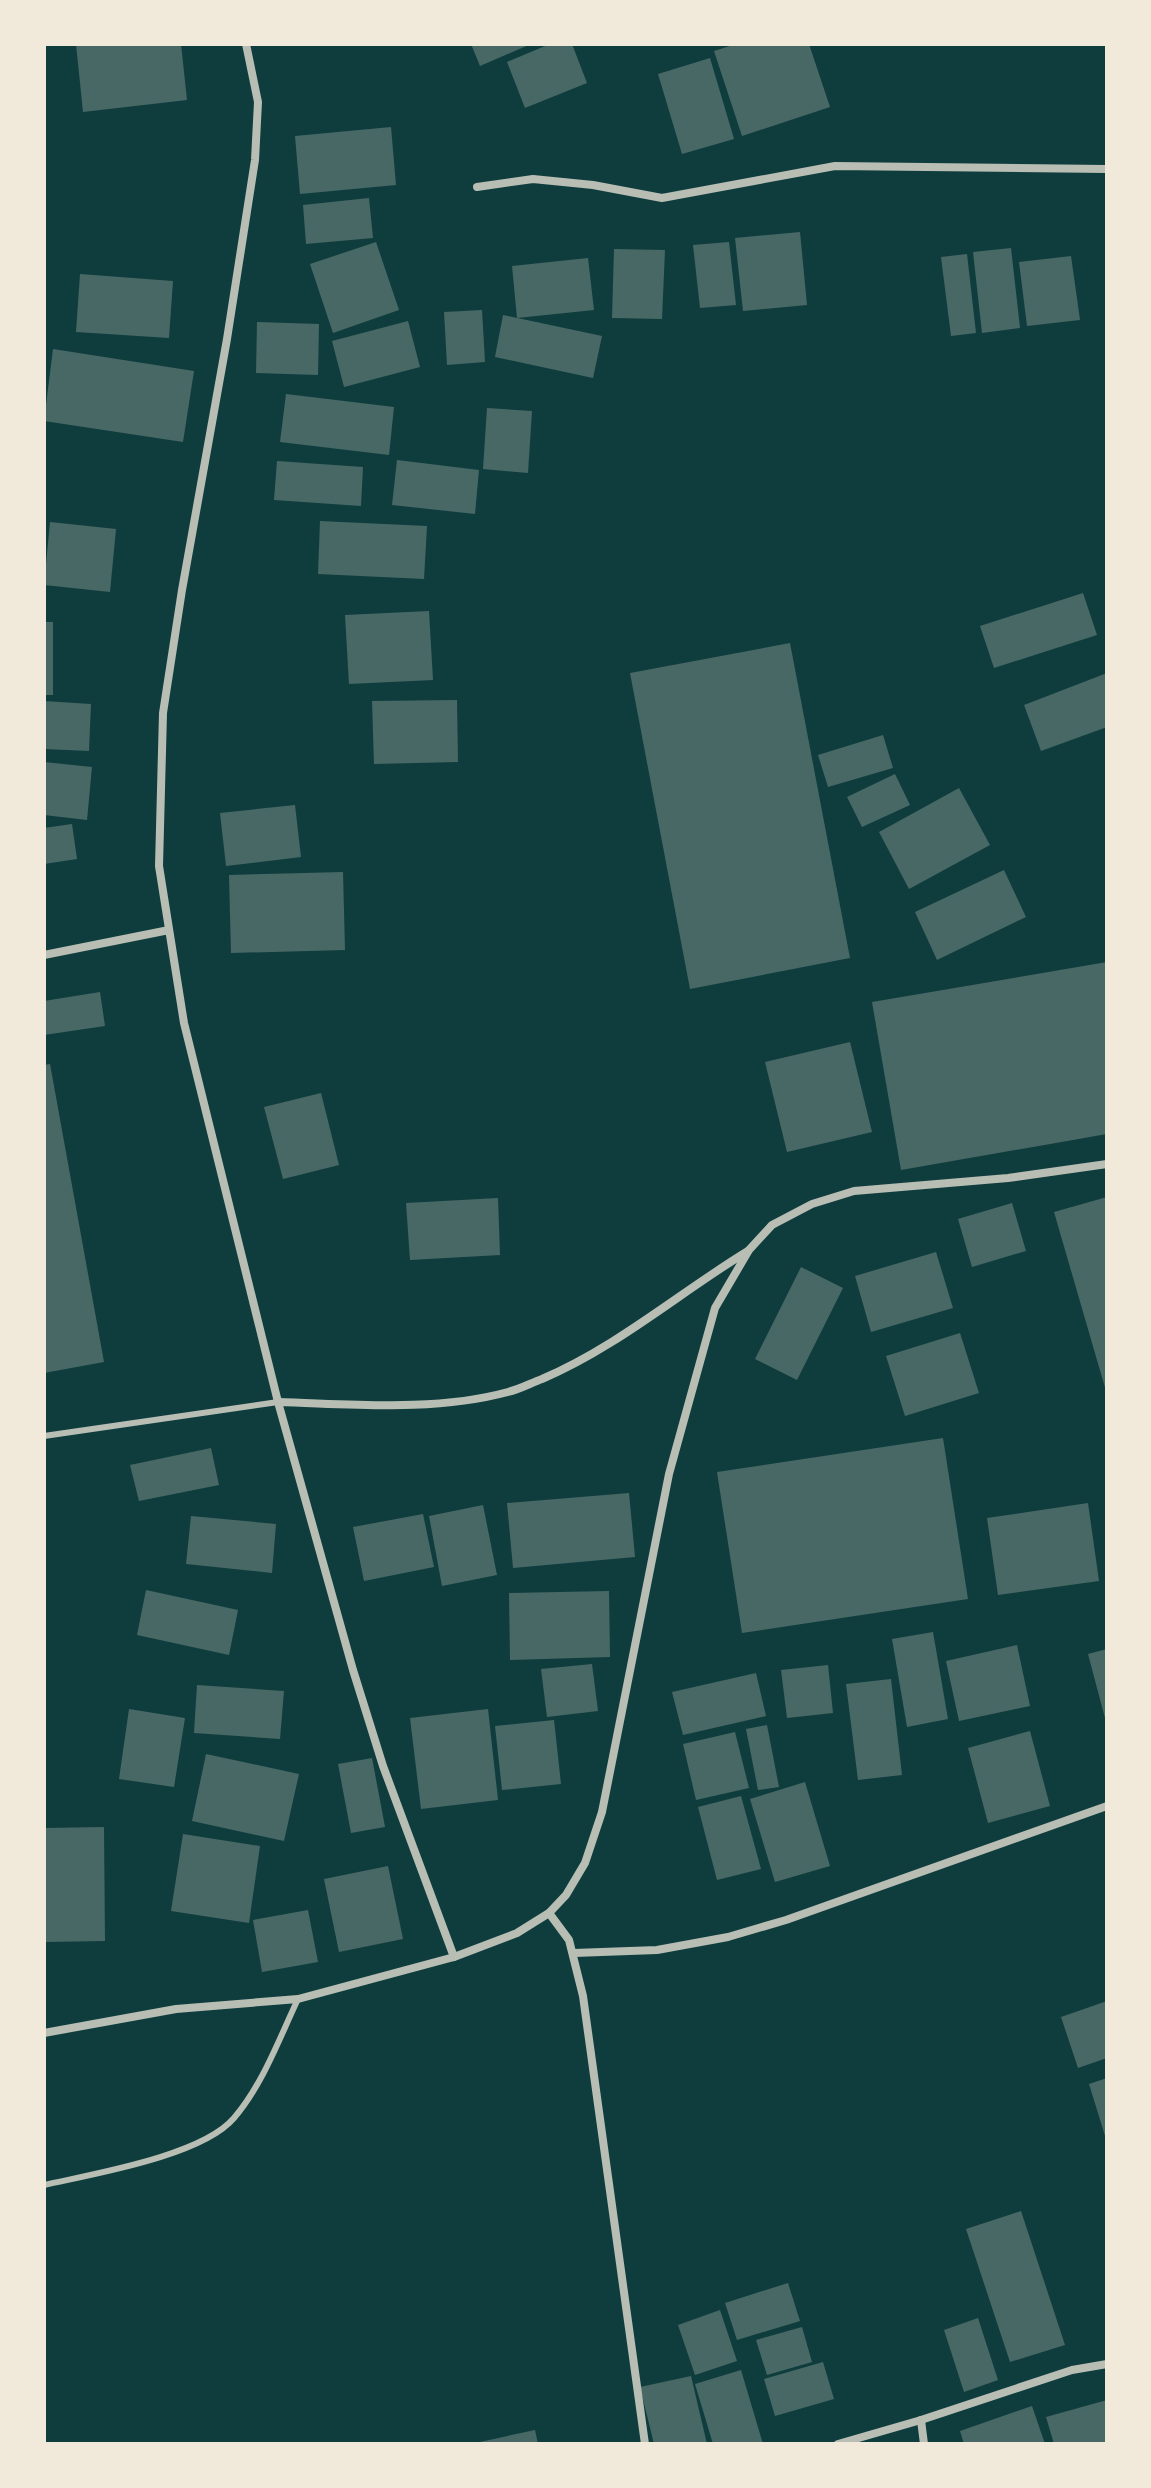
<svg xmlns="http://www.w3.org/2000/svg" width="1151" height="2488" font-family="'Sofia Sans Condensed',sans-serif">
	<rect width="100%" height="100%" fill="#0f3d3e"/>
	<g fill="#486865">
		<polygon points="76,44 181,44 187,100 83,112"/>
		<polygon points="471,44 531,44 480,66"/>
		<polygon points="550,44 572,44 587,83 525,108 507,62"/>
		<polygon points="736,44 809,44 830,107 742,136 714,51"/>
		<polygon points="710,58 734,139 682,154 658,74"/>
		<polygon points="391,127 396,185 300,194 295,136"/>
		<polygon points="369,198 373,238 306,244 303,205"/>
		<polygon points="800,232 807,305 743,311 735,238"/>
		<polygon points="376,242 399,310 333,333 310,264"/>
		<polygon points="729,242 736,305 700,308 693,245"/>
		<polygon points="1011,248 1020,328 982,333 973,252"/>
		<polygon points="614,249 665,250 662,319 612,318"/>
		<polygon points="967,254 976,333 951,336 941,257"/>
		<polygon points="1071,256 1080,320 1027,326 1019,262"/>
		<polygon points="588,258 594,310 517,318 512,266"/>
		<polygon points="80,274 173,281 169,338 76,332"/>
		<polygon points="482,310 485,362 447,365 444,312"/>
		<polygon points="503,315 602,336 593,378 495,357"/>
		<polygon points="408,321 420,367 344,387 332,341"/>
		<polygon points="257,322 319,324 318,375 256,373"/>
		<polygon points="53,349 194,371 183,442 44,421"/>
		<polygon points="286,394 394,407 389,455 280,442"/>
		<polygon points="487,408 532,411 528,473 483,469"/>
		<polygon points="397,460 479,470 475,514 392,505"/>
		<polygon points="277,461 363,467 361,506 274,500"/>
		<polygon points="320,521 427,526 424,579 318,574"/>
		<polygon points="50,522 116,529 110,592 44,585"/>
		<polygon points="1083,593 1097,635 994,668 980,626"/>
		<polygon points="429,611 433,680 349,684 345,615"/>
		<rect x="44" y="622" width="9" height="73"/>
		<polygon points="790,643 850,958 690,989 630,673"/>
		<polygon points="1107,673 1107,727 1041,751 1024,705"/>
		<polygon points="457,700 458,762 374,764 372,701"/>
		<polygon points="44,701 91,704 89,751 44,749"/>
		<polygon points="883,735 893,768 828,787 818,755"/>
		<polygon points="44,762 92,767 87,820 44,815"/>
		<polygon points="895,774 910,805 862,827 847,797"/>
		<polygon points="959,788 990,845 909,889 879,832"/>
		<polygon points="295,805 301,857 226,866 220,813"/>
		<polygon points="72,824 77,859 44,864 44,828"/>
		<polygon points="1004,870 1026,917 937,960 915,912"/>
		<polygon points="343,872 345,950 231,953 229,875"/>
		<polygon points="1107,962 1107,1134 901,1170 872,1002"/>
		<polygon points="100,992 105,1026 44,1035 44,1001"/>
		<polygon points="850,1042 872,1132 787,1152 765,1062"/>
		<polygon points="50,1064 104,1362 44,1373 44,1065"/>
		<polygon points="321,1093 339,1165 283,1179 264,1107"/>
		<polygon points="1107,1197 1107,1391 1106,1391 1054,1212"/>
		<polygon points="498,1198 500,1255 410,1260 406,1203"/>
		<polygon points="1012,1203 1026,1251 972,1267 958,1219"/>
		<polygon points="936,1252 953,1308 871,1332 855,1276"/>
		<polygon points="801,1267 843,1288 797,1380 755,1359"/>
		<polygon points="960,1333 979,1393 905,1416 886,1356"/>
		<polygon points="943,1438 968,1599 742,1633 717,1472"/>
		<polygon points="211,1448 219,1485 139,1501 130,1465"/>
		<polygon points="629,1493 635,1557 513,1568 507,1503"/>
		<polygon points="1088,1503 1099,1581 998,1595 987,1518"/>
		<polygon points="483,1505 497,1575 442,1586 429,1516"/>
		<polygon points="423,1514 434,1567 364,1581 353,1527"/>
		<polygon points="191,1516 276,1524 272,1573 186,1564"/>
		<polygon points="146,1590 238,1610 229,1655 137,1635"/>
		<polygon points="609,1591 610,1657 510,1660 509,1593"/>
		<polygon points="933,1632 948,1719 907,1727 892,1639"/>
		<polygon points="1017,1645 1030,1706 959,1721 946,1661"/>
		<polygon points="1107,1649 1107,1721 1106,1722 1088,1654"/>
		<polygon points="592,1664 598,1711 547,1717 541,1669"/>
		<polygon points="828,1665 833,1713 787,1718 781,1670"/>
		<polygon points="756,1673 766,1716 683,1735 672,1692"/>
		<polygon points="891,1679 902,1775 858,1780 846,1684"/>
		<polygon points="197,1685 284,1691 280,1739 194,1733"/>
		<polygon points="129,1709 185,1718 174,1787 119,1779"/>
		<polygon points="488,1709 498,1800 421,1809 410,1718"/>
		<polygon points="554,1720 561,1784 502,1790 495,1726"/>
		<polygon points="767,1725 779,1787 758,1790 746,1729"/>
		<polygon points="1030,1731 1050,1806 988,1823 968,1748"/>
		<polygon points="735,1732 749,1788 696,1800 683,1744"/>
		<polygon points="206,1754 299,1774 284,1841 192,1821"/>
		<polygon points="372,1758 385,1827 351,1833 338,1764"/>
		<polygon points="805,1782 830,1866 775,1882 750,1799"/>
		<polygon points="741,1796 761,1869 717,1880 698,1807"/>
		<polygon points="104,1827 105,1941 44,1942 44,1828"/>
		<polygon points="183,1834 260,1846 249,1923 171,1911"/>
		<polygon points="388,1866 403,1939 339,1952 324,1879"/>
		<polygon points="308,1910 318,1962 262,1972 253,1920"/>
		<polygon points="1107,2001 1107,2058 1078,2068 1061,2017"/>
		<polygon points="1107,2078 1107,2139 1106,2139 1089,2084"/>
		<polygon points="1021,2211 1065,2345 1010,2362 966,2229"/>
		<polygon points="788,2283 800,2321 737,2340 725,2303"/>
		<polygon points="720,2310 737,2361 695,2375 678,2325"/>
		<polygon points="978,2318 998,2380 964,2392 944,2330"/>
		<polygon points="802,2327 812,2362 767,2375 756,2340"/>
		<polygon points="823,2362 834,2399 775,2416 764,2379"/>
		<polygon points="741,2370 763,2444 713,2444 695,2384"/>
		<polygon points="691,2376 707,2444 654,2444 640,2387"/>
		<polygon points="1107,2400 1107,2444 1054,2444 1046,2417"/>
		<polygon points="1032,2406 1045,2444 964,2444 960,2431"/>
		<polygon points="535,2430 538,2444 475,2444 475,2443"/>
	</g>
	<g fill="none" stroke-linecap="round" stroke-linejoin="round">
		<g stroke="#b8beb3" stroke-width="6">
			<polyline points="44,1436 278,1402"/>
			<path d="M 44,2185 C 92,2174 202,2156 234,2118 C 263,2084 279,2039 298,1999"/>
		</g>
		<g stroke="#b8beb3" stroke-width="8">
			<polyline points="246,44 258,102 255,160 227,339 182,590 163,713 159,866 184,1023 278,1402 353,1670 383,1766 454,1957"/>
			<polyline points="477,187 533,179 593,185 662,198 835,166 1107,169"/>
			<polyline points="44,955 169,930"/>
			<path d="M 278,1402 C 353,1404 434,1412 508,1392 C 520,1389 531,1383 542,1379 C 617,1347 679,1293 748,1251"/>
			<polyline points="549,1913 569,1940 583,1996 645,2444"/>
			<polyline points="574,1953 657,1950 728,1937 786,1920 1107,1806"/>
			<polyline points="44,2033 176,2009 298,1999 454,1957 517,1933 549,1913 566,1895 585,1863 602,1812 669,1474 715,1308 749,1250 772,1225 812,1204 854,1191 1008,1178 1107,1164"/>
			<polyline points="921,2420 924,2444"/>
			<polyline points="838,2444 921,2420 1072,2370 1107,2364"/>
		</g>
	</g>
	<rect width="1151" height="2488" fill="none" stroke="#f1e9da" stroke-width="92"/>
</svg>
